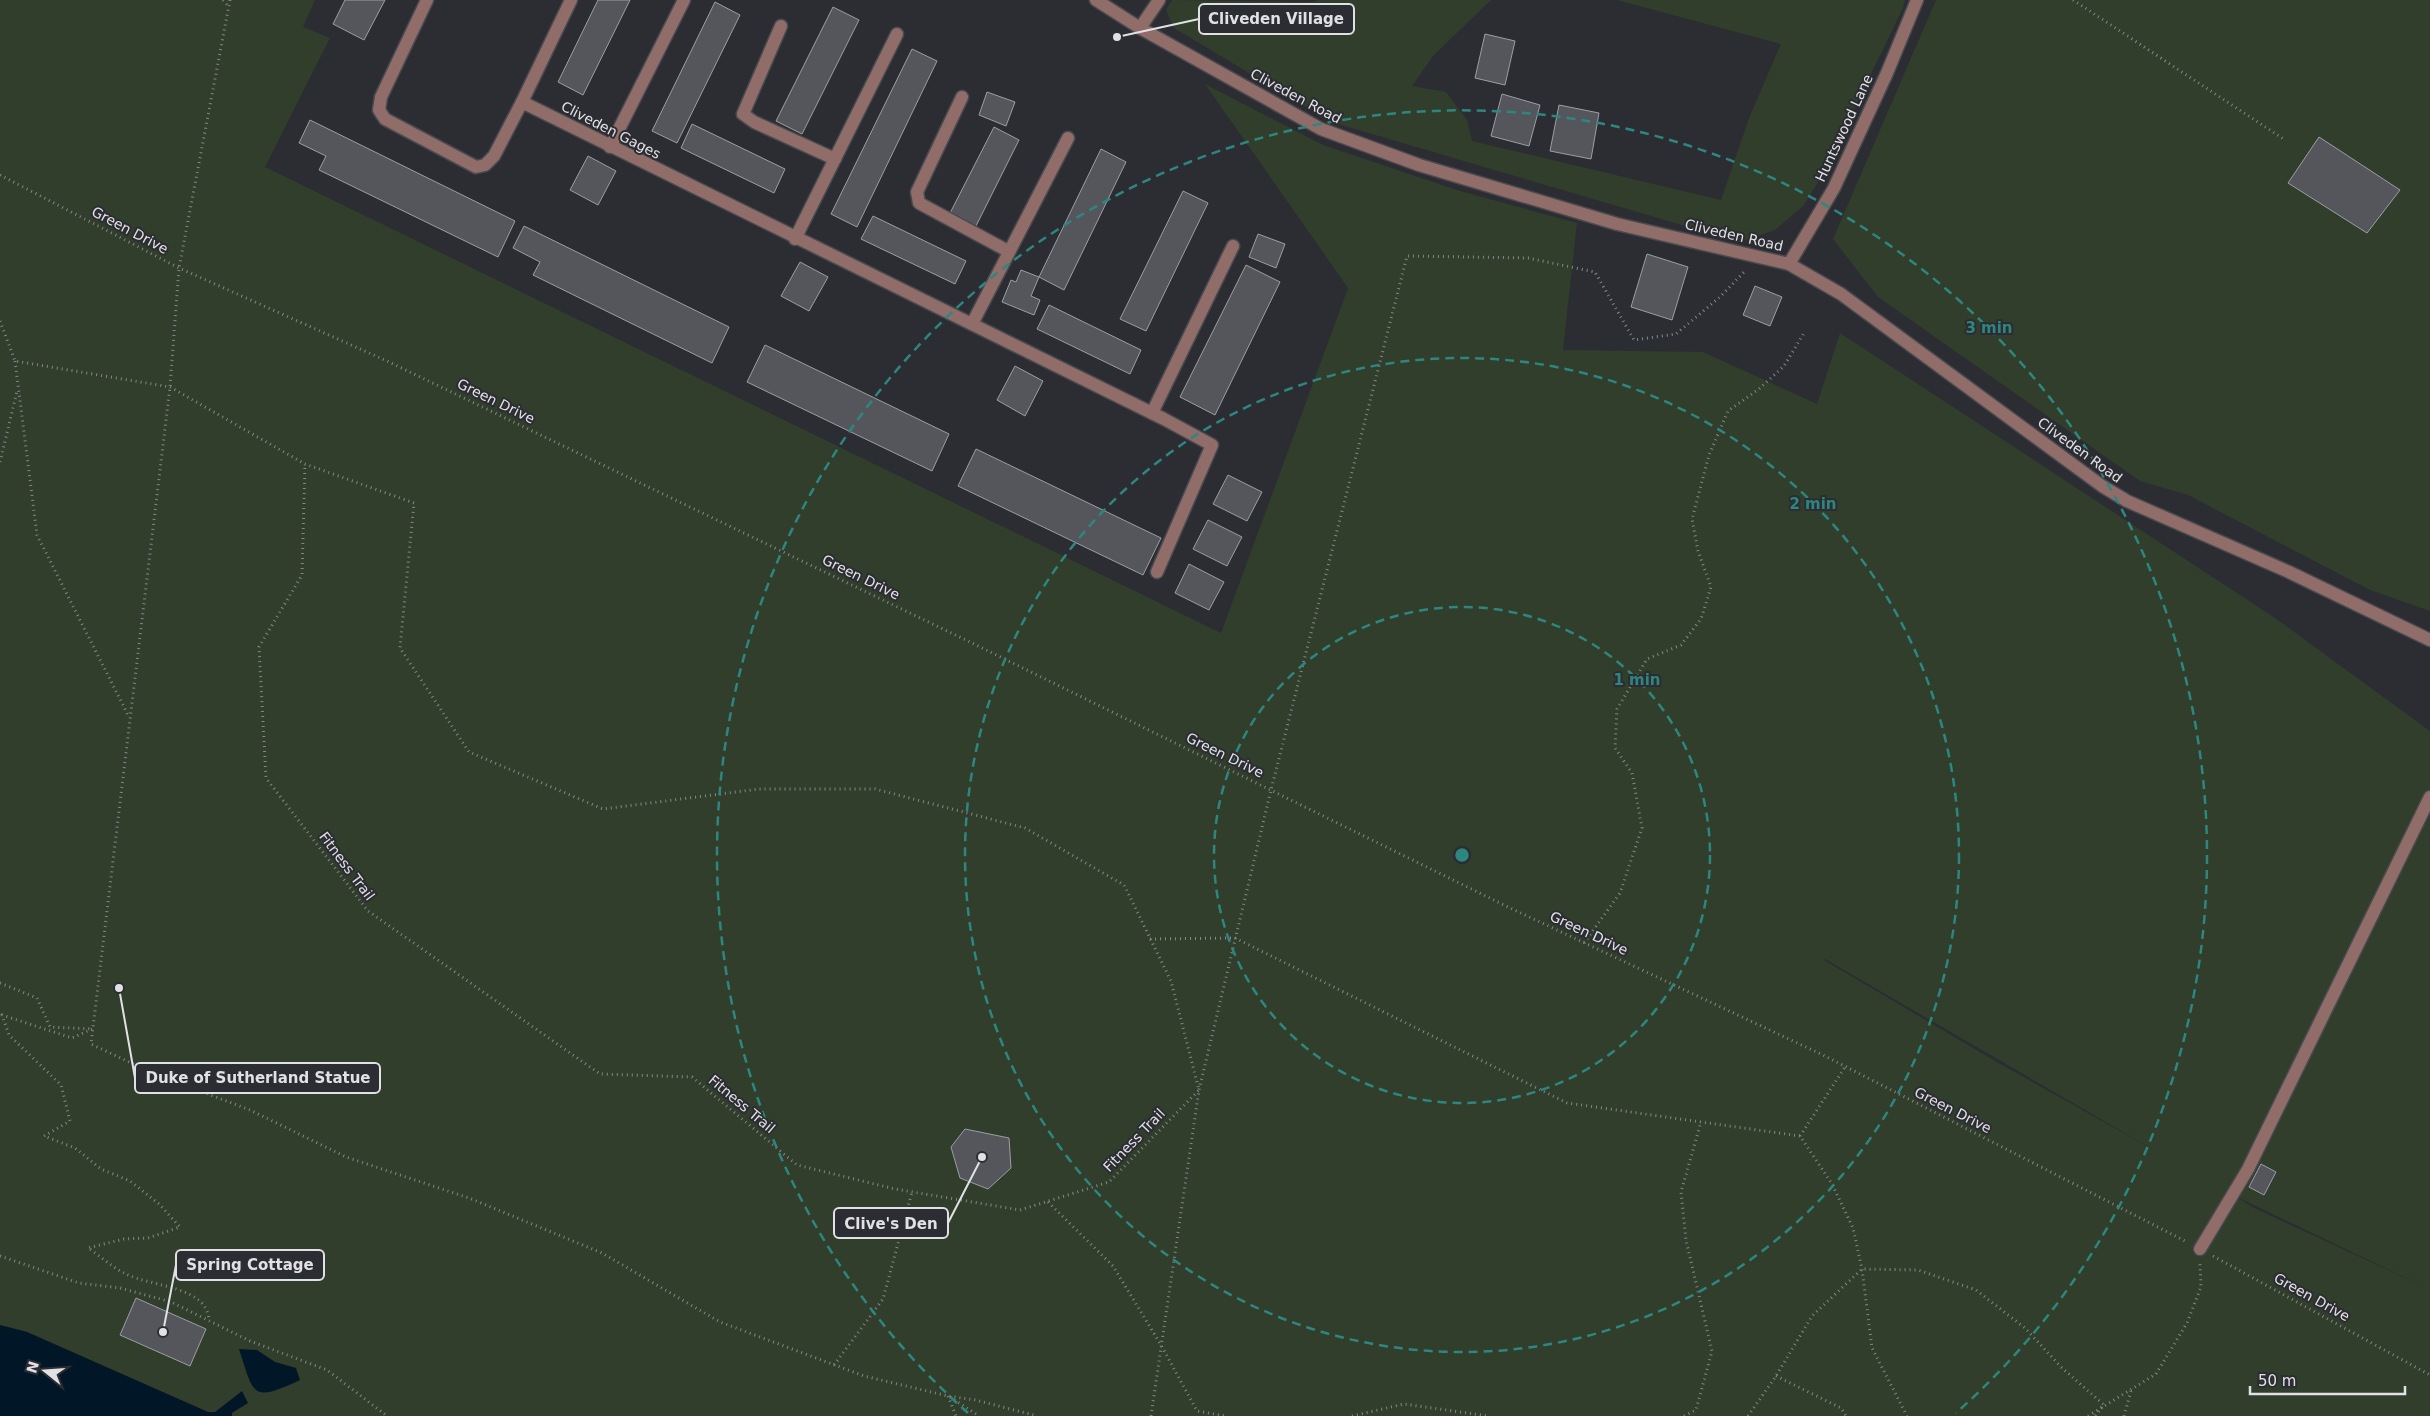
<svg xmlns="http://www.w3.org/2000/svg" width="2430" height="1416" font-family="'DejaVu Sans',sans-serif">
	<rect width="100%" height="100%" fill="#2c2d33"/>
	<g fill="#303e2b" fill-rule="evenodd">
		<path d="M 0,0 L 315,0 L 303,27 L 330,38 L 265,167 L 1221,633 L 1348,288 L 1205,84 L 1323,145 L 1460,191 L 1577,223 L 1563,350 L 1703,352 L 1817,404 L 1840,333 L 2275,618 L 2430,731 L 2430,1416 L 232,1416 L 232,1413 L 208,1412 L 27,1332 L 0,1325 ZM 1824,960 L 1825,959 L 2154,1150 L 1995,1061 ZM 2235,1196 L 2427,1288 L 2254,1208 Z"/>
		<polygon points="1172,0 1312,2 1318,0 1491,0 1433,56 1412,86 1446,92 1467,120 1472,141 1721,200 1749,118 1781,44 1617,0 1905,0 1903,8 1820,179 1803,206 1775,230 1740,242 1331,122 1174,28 1166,10"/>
		<polygon points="1936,0 2430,0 2430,611 2370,590 2188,495 2140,481 1878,297 1833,239"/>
	</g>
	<g fill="#011728">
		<polygon points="0,1325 27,1332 208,1412 215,1412 242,1391 248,1403 232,1413 232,1416 0,1416"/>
		<path d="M 239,1349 L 257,1350 L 275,1362 L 296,1368 L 300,1380 C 251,1403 254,1395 239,1349 Z"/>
	</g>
	<g fill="#55565c" stroke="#9d9ea5">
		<polygon points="345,0 385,0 364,40 333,24"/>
		<polygon points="598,0 630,0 583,95 558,82"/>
		<polygon points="715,2 740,15 677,143 652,131"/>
		<polygon points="833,7 859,20 802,134 776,121"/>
		<polygon points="1485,34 1515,41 1505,85 1475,78"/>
		<polygon points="912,49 937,61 857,227 831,214"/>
		<polygon points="987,92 1015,102 1006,126 979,115"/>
		<polygon points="1502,94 1540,105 1529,146 1491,136"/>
		<polygon points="1559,105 1599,113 1591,159 1550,151"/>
		<polygon points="310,120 515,221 498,257 319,170 326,156 299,143"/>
		<polygon points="692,124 785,169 774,193 681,148"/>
		<polygon points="994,127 1019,140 974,230 948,217"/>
		<polygon points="2319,137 2400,190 2367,233 2288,183"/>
		<polygon points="1101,149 1126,162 1064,290 1039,277"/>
		<polygon points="588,156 616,171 598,205 570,190"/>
		<polygon points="1183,191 1208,203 1146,331 1120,319"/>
		<polygon points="873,216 966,261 955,284 861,239"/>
		<polygon points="524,226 729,327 712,363 533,275 540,262 513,248"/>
		<polygon points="1258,234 1285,244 1276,268 1249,257"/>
		<polygon points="1647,254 1688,267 1672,320 1631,307"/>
		<polygon points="800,262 828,277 809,311 781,296"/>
		<polygon points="1246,265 1280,282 1215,415 1180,397"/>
		<polygon points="1021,270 1039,277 1031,296 1040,300 1034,315 1002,302 1011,280 1016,282"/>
		<polygon points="1755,286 1782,297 1770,326 1743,315"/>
		<polygon points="1049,305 1141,350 1130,374 1037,329"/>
		<polygon points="765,345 949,434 932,471 747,382"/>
		<polygon points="1015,366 1043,381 1025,416 997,400"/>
		<polygon points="976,449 1161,538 1143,575 958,486"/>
		<polygon points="1228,475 1262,492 1247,521 1213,504"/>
		<polygon points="1208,520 1242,537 1227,566 1193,549"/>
		<polygon points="1189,564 1224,582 1209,610 1175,593"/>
		<polygon points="965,1129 1009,1138 1011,1168 988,1189 960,1178 951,1147"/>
		<polygon points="2261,1164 2276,1172 2264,1195 2249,1187"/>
		<polygon points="136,1298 206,1329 190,1366 120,1335"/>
	</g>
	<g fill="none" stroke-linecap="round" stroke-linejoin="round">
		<defs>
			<g id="minor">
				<polyline points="427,0 381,97 379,110 385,119 476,167 485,165 494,156 522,102"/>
				<polyline points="571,0 522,102 1164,419 1212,445 1157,572"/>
				<polyline points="1096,0 1140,28 1321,129 1419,165 1617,224 1789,264 1841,294 2102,486 2127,501 2289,572 2430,640"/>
				<polyline points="781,26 743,114 754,122 835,159"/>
				<polyline points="1140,28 1159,0"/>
				<polyline points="962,97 917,192 919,203 1008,251"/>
				<polyline points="610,147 684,0"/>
				<polyline points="795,239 897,34"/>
				<polyline points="1789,264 1834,188 1887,73 1917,0"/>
				<polyline points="972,324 1068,138"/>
				<polyline points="1152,413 1233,246"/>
				<polyline points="2200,1249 2248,1169 2430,797"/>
			</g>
		</defs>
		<use href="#minor" stroke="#494a4f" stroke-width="15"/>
		<g stroke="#85868b" stroke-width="3" stroke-dasharray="1 4" stroke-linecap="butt">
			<polyline points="223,0 228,6"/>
			<polyline points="230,0 179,268 170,387 91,1044 150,1072 250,1110 346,1157 469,1198 602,1253 720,1322 864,1376 948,1396 975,1400 1037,1416"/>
			<polyline points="2073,0 2285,140"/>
			<polyline points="0,175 179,268 387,361 970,642 1508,907 1825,1056 2185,1241"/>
			<polyline points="0,321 15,361 170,387 305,464 414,503 400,648 469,752 603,809 759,789 875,789 1025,828 1124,885 1171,981 1199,1090 1109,1182 1020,1210 895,1189 797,1165 692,1077 600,1074 368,911 266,778 259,647 302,575 305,464"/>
			<polyline points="15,361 37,535 129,717"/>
			<polyline points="0,462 17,391"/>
			<polyline points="1150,939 1235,938 1567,1103 1800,1136 1832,1184 1853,1228 1862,1269 1872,1348 1907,1416"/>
			<polyline points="1584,943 1620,893 1642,828 1632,773 1615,748 1617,709 1647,659 1681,645 1701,619 1711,587 1698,551 1692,519 1709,455 1728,411 1759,389 1784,366 1804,333"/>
			<polyline points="0,983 37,998 50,1027 92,1029"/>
			<path d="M 92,1029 L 72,1038 L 2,1015 L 9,1035 L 61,1085 L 70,1121 L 44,1136 L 75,1148 L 101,1169 L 130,1181 L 159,1204 L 180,1227 L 148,1238 L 124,1239 L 88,1248 C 100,1256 113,1268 126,1274 C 152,1287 207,1286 209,1320"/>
			<polyline points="1800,1136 1845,1067"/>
			<polyline points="1048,1202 1113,1266 1161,1345 1197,1411 1225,1416"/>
			<polyline points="0,1256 79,1283 120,1288 171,1302 250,1341 327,1370 387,1416"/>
			<polyline points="2213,1256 2430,1375"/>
			<polyline points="834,1365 883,1299 912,1192"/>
			<polyline points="1776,1376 1841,1408 1846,1416"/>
			<polyline points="948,1396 956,1416"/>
			<polyline points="950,1397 979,1416"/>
			<polyline points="1151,1416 1199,1090 1271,790 1407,256 1528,258 1595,272 1634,340 1676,334 1720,297 1746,270"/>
			<polyline points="1352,1416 1404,1404 1488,1416"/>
			<polyline points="1684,1416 1696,1410 1712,1351 1686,1240 1681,1192 1701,1122"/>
			<polyline points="1748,1416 1776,1376 1812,1316 1862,1269 1918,1270 1976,1290 2025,1328 2061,1367 2104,1405 2095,1416"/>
			<polyline points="2088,1416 2156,1374 2187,1323 2201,1287 2200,1264"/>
			<polyline points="2124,1416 2131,1391"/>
		</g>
		<use href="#minor" stroke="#916d69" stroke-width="12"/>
	</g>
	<g fill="none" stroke="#2e8680" stroke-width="2.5" stroke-dasharray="9 6">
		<circle cx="1462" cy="855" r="248"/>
		<circle cx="1462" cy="855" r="497"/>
		<path d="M968 1413A745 745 0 1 1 1956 1413"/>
	</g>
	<g text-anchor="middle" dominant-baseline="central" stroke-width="4" stroke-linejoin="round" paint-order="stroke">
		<g font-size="14" fill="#e1e1e5" stroke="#2c2d33">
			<text transform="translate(1296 96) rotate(28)">Cliveden Road</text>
			<text transform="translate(1844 128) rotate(-65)">Huntswood Lane</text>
			<text transform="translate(611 130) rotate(27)">Cliveden Gages</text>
			<text transform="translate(130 230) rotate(28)">Green Drive</text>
			<text transform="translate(1734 235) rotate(13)">Cliveden Road</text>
			<text transform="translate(496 401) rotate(26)">Green Drive</text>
			<text transform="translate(2080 450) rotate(36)">Cliveden Road</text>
			<text transform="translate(861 577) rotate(26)">Green Drive</text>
			<text transform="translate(1225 755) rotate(26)">Green Drive</text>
			<text transform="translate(347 866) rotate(53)">Fitness Trail</text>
			<text transform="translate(1589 933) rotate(25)">Green Drive</text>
			<text transform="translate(742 1104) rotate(40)">Fitness Trail</text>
			<text transform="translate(1953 1110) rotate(27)">Green Drive</text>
			<text transform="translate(1134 1140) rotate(-46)">Fitness Trail</text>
			<text transform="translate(2312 1297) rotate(29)">Green Drive</text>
		</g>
	</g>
	<circle cx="1462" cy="855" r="8" fill="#2e8680" stroke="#2c2d33" stroke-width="2.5"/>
	<g font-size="15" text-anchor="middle" font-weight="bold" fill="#2e8680" stroke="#2c2d33" stroke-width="4" stroke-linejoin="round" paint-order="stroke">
		<text x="1989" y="333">3 min</text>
		<text x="1813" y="509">2 min</text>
		<text x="1637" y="685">1 min</text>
	</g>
	<path fill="none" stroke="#e1e1e5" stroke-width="2" d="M1117 37L1199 19M119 988L135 1078M982 1157L948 1223M163 1332L176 1265"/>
	<g fill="#e1e1e5" stroke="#2c2d33" stroke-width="2">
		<circle cx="1117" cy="37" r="5"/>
		<circle cx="119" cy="988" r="5"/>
		<circle cx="982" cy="1157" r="5"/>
		<circle cx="163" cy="1332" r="5"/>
	</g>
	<g fill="#2c2d33" stroke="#e1e1e5" stroke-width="2">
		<rect x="1199" y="4" width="155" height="30" rx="5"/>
		<rect x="135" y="1063" width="245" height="30" rx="5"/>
		<rect x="834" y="1208" width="114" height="30" rx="5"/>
		<rect x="176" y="1250" width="148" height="30" rx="5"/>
	</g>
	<g font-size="15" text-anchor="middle" font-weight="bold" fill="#e1e1e5">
		<text x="1276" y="24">Cliveden Village</text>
		<text x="258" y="1083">Duke of Sutherland Statue</text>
		<text x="891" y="1229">Clive's Den</text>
		<text x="250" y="1270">Spring Cottage</text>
	</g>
	<g transform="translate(45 1371) rotate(287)" stroke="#2c2d33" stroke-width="4" paint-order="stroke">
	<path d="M0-4L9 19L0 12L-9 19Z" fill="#e1e1e5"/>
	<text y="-8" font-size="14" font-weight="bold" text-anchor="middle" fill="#e1e1e5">N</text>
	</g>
	<path d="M2250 1386v8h155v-8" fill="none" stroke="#e1e1e5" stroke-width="2.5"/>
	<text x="2258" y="1386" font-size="15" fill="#e1e1e5" stroke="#2c2d33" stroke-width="4" paint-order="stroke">50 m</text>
</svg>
